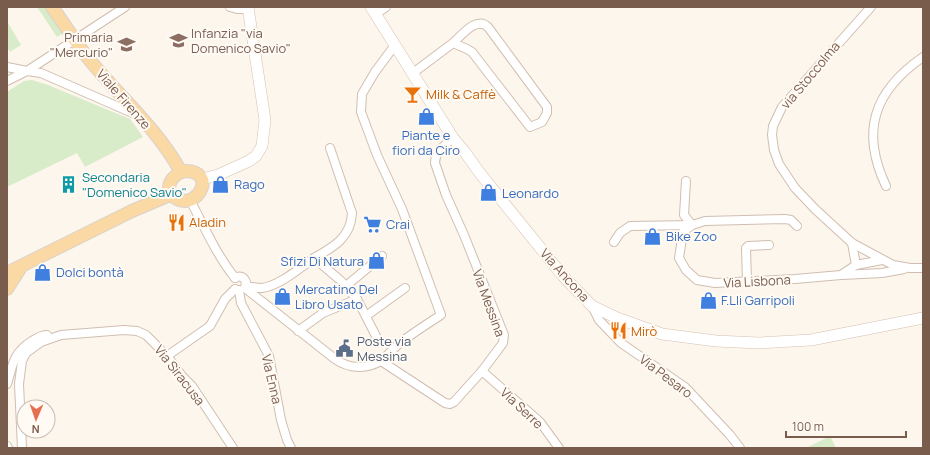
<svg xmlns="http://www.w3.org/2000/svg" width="930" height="455" font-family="Manrope,sans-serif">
	<rect width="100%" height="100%" fill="#fdf6ec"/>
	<g fill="#d8ecc9">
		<polygon points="37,7 46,7 63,33 57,37"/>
		<polygon points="7,21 21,45 10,52 7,47"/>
		<polygon points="32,80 48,85 130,119 143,137 85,167 77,153 7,187 7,92 24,81"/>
		<polygon points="830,436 836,448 806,448"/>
	</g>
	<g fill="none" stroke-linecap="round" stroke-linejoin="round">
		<defs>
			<g id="street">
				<polyline points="230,7 237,9 248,9"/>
				<polyline points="871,7 782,107 773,126 772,135 774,150 779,164 795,188 815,209 852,243 893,265 910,268 923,268"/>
				<polyline points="376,14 386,7"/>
				<polyline points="7,67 27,71 125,7"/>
				<path d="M 413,73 L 453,43 L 467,49 L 472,52 L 530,127 L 542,122 L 547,113 L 547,107 L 488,27 C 476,16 462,35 453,43"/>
				<polyline points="7,81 27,71 41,73 137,115"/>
				<path d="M 330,148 L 352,213 C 351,237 334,247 314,258 L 340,280 L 357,299 L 378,340"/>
				<polyline points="686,181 684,215 692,225"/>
				<path d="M 886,186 C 860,131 874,91 923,57"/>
				<path d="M 190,200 C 204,226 216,254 235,278"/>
				<polyline points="797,226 791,220 785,219 705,221 692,225 683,232 679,258 686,270 697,280 715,283 795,279 841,275 856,265 882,260"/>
				<polyline points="614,242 620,233 630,226 692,225"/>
				<polyline points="852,243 856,265"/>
				<polyline points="842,275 882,273 904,269"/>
				<path d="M 235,278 C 240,275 244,277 246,282 L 245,288"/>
				<polyline points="747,281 746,248 748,246 769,245"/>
				<path d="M 246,286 C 251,287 256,288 262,288 C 279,286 300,268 314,258"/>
				<polyline points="346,286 382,256"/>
				<path d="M 245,288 L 335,359 C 349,369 367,370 382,360 C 388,355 394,348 400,343 C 413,333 427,324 441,315 L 402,209 L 377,155 L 361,112 L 362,94 L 375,72 L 395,45"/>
				<polyline points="239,290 241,303 269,356 281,420 287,440 291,448"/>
				<polyline points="592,306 599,320 621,343 685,387 730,435 740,448"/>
				<polyline points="366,316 405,288"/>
				<polyline points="298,331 323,313 357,299"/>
				<polyline points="167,356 210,326 225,299 235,289"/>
				<path d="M 381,361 L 445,403 L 450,404 L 454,402 L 482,371 L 503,343 L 504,335 L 464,235 L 446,195 L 435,163 C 435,151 445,145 453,138"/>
				<polyline points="482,371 540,422 559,448"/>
				<path d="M 7,384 C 13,364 13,353 32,341 C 37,338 41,335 47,335"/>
				<polyline points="7,446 8,448"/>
				<polyline points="22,448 19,384 22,361 26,353 41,342 61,335 124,330 137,331 146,335 167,356 182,376 192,386 233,448"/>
			</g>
			<g id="secondary">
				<polyline points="371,7 453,138 464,151 479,172 563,276 592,306 617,318 662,334 716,341 759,343 811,340 923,318"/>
				<polyline points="202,179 218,175 249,161 256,156 262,146 265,120 248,7"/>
			</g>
			<g id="primary">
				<path d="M 52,7 C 63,22 73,38 84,53 C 115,93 156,126 181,172"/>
				<path d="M 185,171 C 218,171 198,210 177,199 C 161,190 172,174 185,171 Z"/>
				<polyline points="7,273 132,211 172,194"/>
				<polyline points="7,289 21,267"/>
			</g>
		</defs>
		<use href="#street" stroke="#d1beb0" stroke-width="10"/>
		<use href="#secondary" stroke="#d6c0b0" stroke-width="12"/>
		<use href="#primary" stroke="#dad1cd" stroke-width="14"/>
		<use href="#street" stroke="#fff" stroke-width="8"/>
		<use href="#secondary" stroke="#fff" stroke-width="11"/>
		<use href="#primary" stroke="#fbd9a5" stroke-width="12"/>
	</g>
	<defs>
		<symbol id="school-bare" viewBox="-9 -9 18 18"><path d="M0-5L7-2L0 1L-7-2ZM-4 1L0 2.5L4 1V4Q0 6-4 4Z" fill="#8d6e63" stroke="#fffaf3" stroke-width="2.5" paint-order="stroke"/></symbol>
		<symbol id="bar-bare" viewBox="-9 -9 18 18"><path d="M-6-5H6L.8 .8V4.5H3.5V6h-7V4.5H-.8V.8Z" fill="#e8710a" stroke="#fffaf3" stroke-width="2.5" paint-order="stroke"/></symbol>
		<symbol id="shop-bare" viewBox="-9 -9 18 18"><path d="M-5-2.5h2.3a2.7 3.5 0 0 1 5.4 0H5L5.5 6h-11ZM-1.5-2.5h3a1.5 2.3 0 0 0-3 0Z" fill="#3f7fe0" stroke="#fffaf3" stroke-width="2.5" paint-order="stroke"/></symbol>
		<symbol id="building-bare" viewBox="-9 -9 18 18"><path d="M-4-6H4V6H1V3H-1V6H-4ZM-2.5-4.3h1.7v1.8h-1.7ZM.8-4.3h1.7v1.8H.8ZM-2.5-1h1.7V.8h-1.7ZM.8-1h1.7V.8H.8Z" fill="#0f9aa8" stroke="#fffaf3" stroke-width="2.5" paint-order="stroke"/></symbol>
		<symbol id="restaurant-bare" viewBox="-9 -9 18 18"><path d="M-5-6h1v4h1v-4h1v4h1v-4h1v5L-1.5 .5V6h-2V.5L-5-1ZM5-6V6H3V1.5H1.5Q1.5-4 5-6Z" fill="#e8710a" stroke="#fffaf3" stroke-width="2.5" paint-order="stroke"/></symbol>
		<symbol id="supermarket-bare" viewBox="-9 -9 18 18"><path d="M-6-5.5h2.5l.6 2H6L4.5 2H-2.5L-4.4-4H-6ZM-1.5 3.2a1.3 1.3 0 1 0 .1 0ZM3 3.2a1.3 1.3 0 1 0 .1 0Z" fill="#3f7fe0" stroke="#fffaf3" stroke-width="2.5" paint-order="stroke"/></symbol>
		<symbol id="civic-bare" viewBox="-9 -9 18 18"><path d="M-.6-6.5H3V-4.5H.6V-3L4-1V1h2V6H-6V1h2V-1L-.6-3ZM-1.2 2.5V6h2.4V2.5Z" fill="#5c6f8a" stroke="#fffaf3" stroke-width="2.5" paint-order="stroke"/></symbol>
	</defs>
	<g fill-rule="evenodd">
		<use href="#school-bare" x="166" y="28" width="25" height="25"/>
		<use href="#school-bare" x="114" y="32" width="25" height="25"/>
		<use href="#bar-bare" x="400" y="82" width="25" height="25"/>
		<use href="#shop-bare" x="414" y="104" width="25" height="25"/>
		<use href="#building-bare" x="56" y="172" width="25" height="25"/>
		<use href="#shop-bare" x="208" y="172" width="25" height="25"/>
		<use href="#shop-bare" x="476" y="180" width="25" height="25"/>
		<use href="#restaurant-bare" x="164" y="210" width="25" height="25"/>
		<use href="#supermarket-bare" x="360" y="212" width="25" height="25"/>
		<use href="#shop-bare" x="640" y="224" width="25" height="25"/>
		<use href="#shop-bare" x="364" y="248" width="25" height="25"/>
		<use href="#shop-bare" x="30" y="260" width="25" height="25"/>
		<use href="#shop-bare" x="270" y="284" width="25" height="25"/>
		<use href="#shop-bare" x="696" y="288" width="25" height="25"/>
		<use href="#restaurant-bare" x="606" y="318" width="25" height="25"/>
		<use href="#civic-bare" x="332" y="336" width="25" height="25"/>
	</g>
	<g text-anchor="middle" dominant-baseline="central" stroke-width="4" stroke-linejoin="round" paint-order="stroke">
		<g font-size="13" fill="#785e54" stroke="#fffaf3" text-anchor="start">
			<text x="191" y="33">Infanzia "via<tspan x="191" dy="15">Domenico Savio"</tspan></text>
			<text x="113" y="37" text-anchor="end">Primaria<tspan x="113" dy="15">"Mercurio"</tspan></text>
		</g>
		<g font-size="13" fill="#7a5c4d" stroke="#fffaf3">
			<text transform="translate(810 75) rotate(-50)">via Stoccolma</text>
			<text transform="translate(124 99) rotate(49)">Viale Firenze</text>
			<text transform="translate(565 275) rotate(48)">Via Ancona</text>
			<text transform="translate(757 281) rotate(-3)">Via Lisbona</text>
			<text transform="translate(489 303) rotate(70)">Via Messina</text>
			<text transform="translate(180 375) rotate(52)">Via Siracusa</text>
			<text transform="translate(666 376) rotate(37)">Via Pesaro</text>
			<text transform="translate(272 379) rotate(77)">Via Enna</text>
			<text transform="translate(522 408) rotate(43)">Via Serre</text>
		</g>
		<g font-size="13" fill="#c56008" stroke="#fffaf3" text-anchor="start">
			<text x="426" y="94">Milk &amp; Caffè</text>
			<text x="189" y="222">Aladin</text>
			<text x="631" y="331">Mirò</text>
		</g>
		<g font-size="13" fill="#366cbe" stroke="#fffaf3" text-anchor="start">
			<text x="426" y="135" text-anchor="middle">Piante e<tspan x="426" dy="15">fiori da Ciro</tspan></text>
			<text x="234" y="184">Rago</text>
			<text x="502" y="193">Leonardo</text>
			<text x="386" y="224">Crai</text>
			<text x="666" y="236">Bike Zoo</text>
			<text x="364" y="261" text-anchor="end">Sfizi Di Natura</text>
			<text x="56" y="272">Dolci bontà</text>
			<text x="295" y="289">Mercatino Del<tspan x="295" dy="15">Libro Usato</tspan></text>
			<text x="721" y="300">F.Lli Garripoli</text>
		</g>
		<g font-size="13" fill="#0d838f" stroke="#fffaf3" text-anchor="start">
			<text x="82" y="177">Secondaria<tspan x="82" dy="15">"Domenico Savio"</tspan></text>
		</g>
		<g font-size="13" fill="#4e5e75" stroke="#fffaf3" text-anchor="start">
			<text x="357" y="341">Poste via<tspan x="357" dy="15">Messina</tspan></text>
		</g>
	</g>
	<rect width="930" height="455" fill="none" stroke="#7a5c4d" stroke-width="16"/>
	<g transform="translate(36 419) rotate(182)"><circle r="19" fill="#fffaf3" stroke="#cabbb1"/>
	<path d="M0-3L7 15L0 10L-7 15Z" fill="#e76f51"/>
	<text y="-6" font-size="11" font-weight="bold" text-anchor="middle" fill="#7a5c4d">N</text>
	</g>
	<path d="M786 431v6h120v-6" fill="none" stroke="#7a5c4d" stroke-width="2"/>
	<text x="792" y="431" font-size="12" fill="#7a5c4d" stroke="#fffaf3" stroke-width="3" paint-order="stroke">100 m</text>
</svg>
